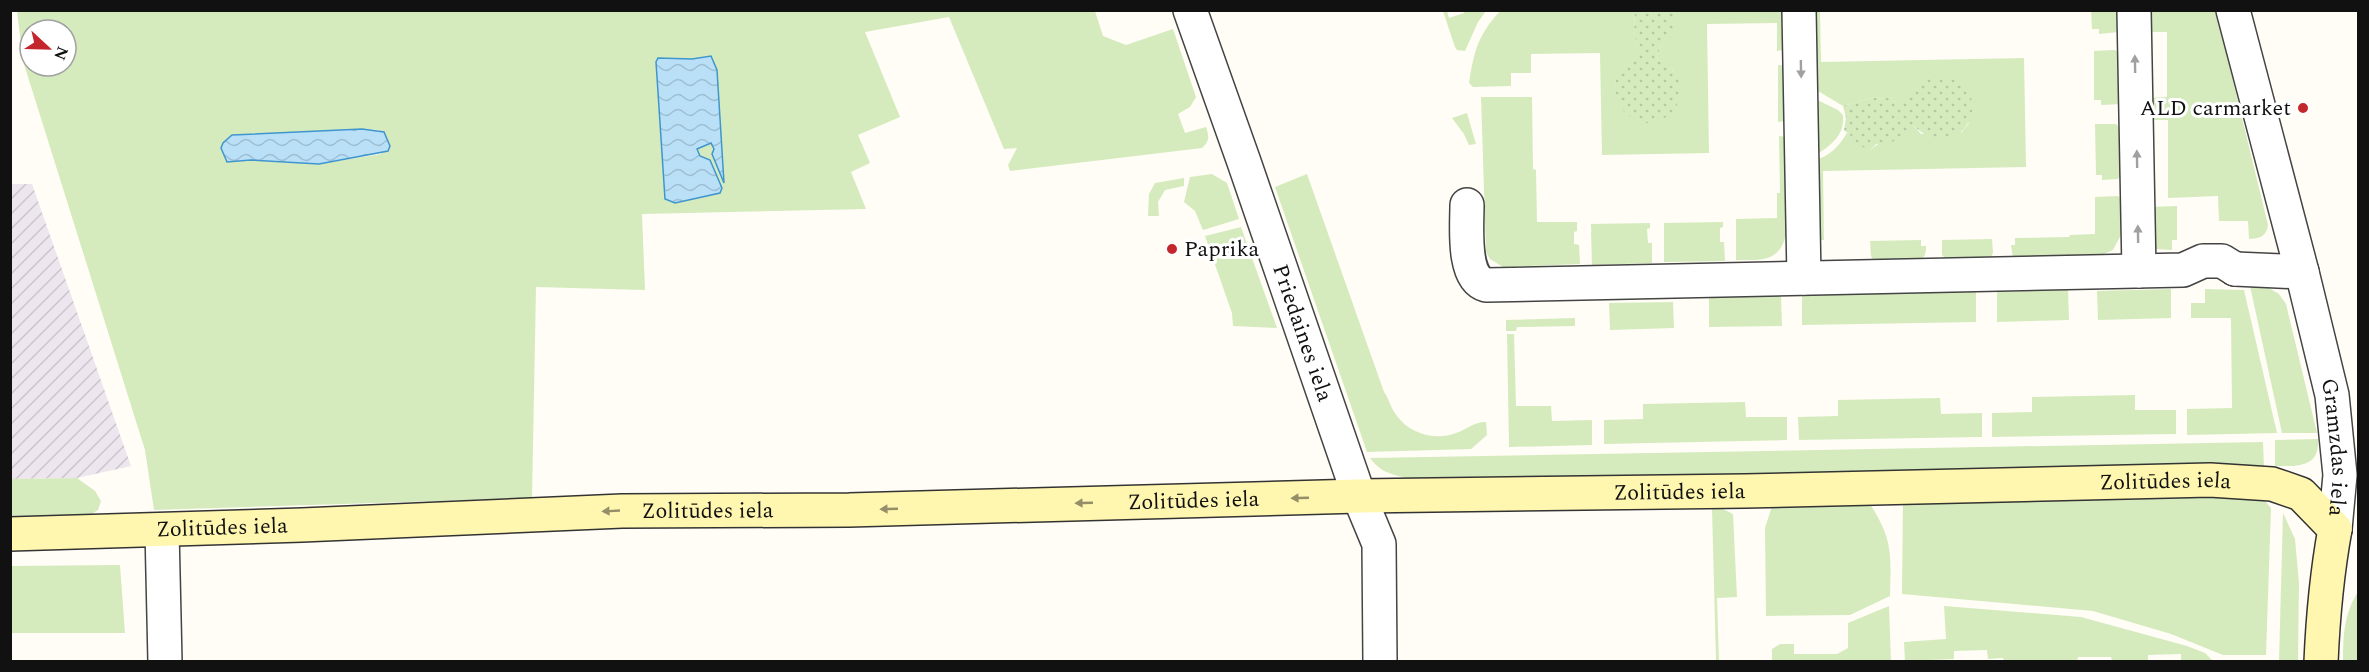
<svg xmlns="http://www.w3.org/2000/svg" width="2369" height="672" font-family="Spectral,serif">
	<defs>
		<pattern id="industrial-furrows" width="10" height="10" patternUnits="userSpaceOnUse" patternTransform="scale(1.5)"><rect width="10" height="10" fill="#eee6ef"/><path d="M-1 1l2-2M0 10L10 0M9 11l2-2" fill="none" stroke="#cbc4cc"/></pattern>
		<pattern id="park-dots" width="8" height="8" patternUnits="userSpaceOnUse" patternTransform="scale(1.5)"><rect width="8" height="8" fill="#d5ebbd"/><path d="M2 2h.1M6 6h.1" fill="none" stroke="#b6c8a1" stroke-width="1.8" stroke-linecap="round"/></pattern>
		<pattern id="water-waves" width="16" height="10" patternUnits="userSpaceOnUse" patternTransform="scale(1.5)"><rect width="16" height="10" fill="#b9e0f7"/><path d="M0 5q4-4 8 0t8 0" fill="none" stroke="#9ebfd3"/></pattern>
	</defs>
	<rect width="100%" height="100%" fill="#fffdf5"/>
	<polygon fill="url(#industrial-furrows)" points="10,184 32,184 131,466 77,478 11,479"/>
	<g fill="#d5ebbd" fill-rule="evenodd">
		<path d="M 17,11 L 1095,11 L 1103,36 L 1126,45 L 1173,29 L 1196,97 L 1190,107 L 1178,114 L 1185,133 L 1206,127 C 1209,136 1210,141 1202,148 L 1010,171 L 1008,165 L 1017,148 L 1004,149 L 949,17 L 865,32 L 900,117 L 858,135 L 870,163 L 851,172 L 866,209 L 642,214 L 645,290 L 536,287 L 532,498 L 154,510 L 145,450 L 23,61 ZM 30,30 L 66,30 L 66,66 L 30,66 ZM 362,129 L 379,130 L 381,154 L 319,164 L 251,160 L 227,162 L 232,135 Z"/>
		<polygon points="1443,11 1447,11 1449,18 1464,13 1464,11 1486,11 1478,22 1465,51 1457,50 1455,47"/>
		<path d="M 1500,11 L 1635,12 L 1634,32 L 1641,56 C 1626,63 1620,69 1615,85 L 1681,87 L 1673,70 L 1658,60 L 1657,55 L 1666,36 L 1670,37 L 1673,11 L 1784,11 L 1784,50 L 1777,51 L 1777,23 L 1707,24 L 1709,153 L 1602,155 L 1600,53 L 1531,54 L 1531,73 L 1511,73 L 1511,86 L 1473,87 L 1469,83 C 1474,51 1478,35 1500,11 Z"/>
		<path d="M 1810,11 L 1820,11 L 1821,62 L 2024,58 L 2026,167 L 1823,171 L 1824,240 L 1815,240 L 1815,160 C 1830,156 1839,146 1847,133 L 1870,150 C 1883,138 1901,137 1914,126 L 1921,134 L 1962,132 L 1969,123 L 1916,88 C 1910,98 1905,103 1893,101 L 1890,97 L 1881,99 L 1875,97 L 1843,106 L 1813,88 Z"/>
		<polygon points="2091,11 2120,11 2119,32 2099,34 2099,29 2092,29"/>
		<path d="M 2146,11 L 2216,11 L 2268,225 C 2267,236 2259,239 2249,239 L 2248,221 L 2219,221 L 2218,196 L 2168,198 L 2168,120 L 2146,120 L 2146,98 L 2167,97 L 2167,32 L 2146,32 Z"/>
		<polygon points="2115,50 2120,54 2121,104 2101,105 2101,100 2094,100 2094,51"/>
		<polygon points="1778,65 1785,66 1786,121 1778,122"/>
		<polygon points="1532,97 1533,169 1536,170 1537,222 1577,222 1577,231 1574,232 1574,244 1579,245 1580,264 1503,267 1490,259 1486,252 1481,97"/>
		<path d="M 1813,98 L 1838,110 L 1843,115 C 1845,134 1832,145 1817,154 Z"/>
		<polygon points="1467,113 1476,144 1469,145 1464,134 1452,118"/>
		<polygon points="2095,124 2116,124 2121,129 2122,175 2118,179 2102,180 2102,175 2096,175"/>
		<path d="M 1779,136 L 1786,137 L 1787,231 C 1780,263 1763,260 1736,260 L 1736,219 L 1777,218 L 1777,193 L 1780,193 Z"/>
		<polygon points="1212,174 1227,183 1239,219 1203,230 1195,211 1184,202 1190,177"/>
		<path d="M 1307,174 L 1384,392 C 1389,398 1391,409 1397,416 C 1410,434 1436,441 1456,433 C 1468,429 1473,422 1486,422 L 1487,435 L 1471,449 L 1367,452 L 1275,187 Z"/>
		<polygon points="1184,178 1184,186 1165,190 1158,202 1159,216 1148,216 1149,194 1155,183"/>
		<polygon points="2118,196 2123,201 2123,231 2113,250 2099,256 2013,258 2011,245 2015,245 2015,238 2069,237 2070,235 2095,234 2095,197"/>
		<polygon points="2177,206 2177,240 2172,240 2172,250 2156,249 2149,237 2149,207"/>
		<polygon points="1723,222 1723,227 1720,228 1720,242 1724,242 1725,261 1664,262 1664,223"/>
		<polygon points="1650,223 1650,228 1647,229 1648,243 1652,243 1652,263 1592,265 1591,231 1593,231 1591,230 1591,224"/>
		<polygon points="1241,227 1277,328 1233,326 1232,313 1205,236"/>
		<polygon points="1992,239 1993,253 1990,259 1947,260 1942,255 1942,240"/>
		<path d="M 1921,240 L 1921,246 L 1926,246 C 1926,254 1925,257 1918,262 L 1873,260 L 1871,256 L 1870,241 Z"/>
		<polygon points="2262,284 2279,294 2286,304 2317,433 2282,433 2250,286"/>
		<polygon points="2171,289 2171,318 2098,320 2097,291"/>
		<polygon points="2205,289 2244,290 2277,433 2187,435 2187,409 2232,408 2231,318 2191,318 2191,303 2205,303"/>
		<polygon points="2068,290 2069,320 1997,322 1997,292"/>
		<polygon points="1976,292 1976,322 1802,325 1802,295"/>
		<polygon points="1781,296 1782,326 1709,327 1709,297"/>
		<polygon points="1673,302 1674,328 1610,330 1609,303"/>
		<polygon points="1575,318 1575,326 1517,327 1516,331 1506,331 1506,320"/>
		<polygon points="1507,334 1514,334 1516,406 1551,406 1552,421 1592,420 1592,445 1509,447"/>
		<polygon points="2135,395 2135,410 2176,410 2176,434 1992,437 1992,413 2032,412 2032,397"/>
		<polygon points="1940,398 1941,414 1982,413 1982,437 1799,440 1798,417 1838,416 1838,400"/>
		<polygon points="1745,402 1746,417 1787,417 1787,440 1604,444 1604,420 1643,419 1643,404"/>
		<path d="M 2318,439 C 2320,468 2297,466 2275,466 L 2275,440 Z"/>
		<path d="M 2263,442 L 2264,467 L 1422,486 C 1403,472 1386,480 1370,458 Z"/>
		<polygon points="77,478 95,491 101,501 98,510 90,515 11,523 10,479"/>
		<polygon points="2245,495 2264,500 2271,508 2266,655 2223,655 2171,634 2093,611 1902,594 1903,500"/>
		<path d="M 1868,501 C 1893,539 1891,552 1890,596 L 1850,615 L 1766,616 L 1765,528 L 1773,503 Z"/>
		<polygon points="1712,509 1723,509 1733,514 1737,597 1717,598 1719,662 1716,661"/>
		<polygon points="2283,513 2295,539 2299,583 2298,661 2279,661"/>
		<polygon points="120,565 125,633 11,633 11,566"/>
		<path d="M 2358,592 L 2358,661 L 2343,661 C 2343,636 2344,613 2358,592 Z"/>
		<polygon points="1889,606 1891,661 1772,661 1772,649 1780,644 1794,644 1794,654 1837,654 1848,648 1848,623"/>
		<polygon points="1944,606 2081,617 2187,646 2205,653 2213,661 2181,661 2181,654 2148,655 2148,662 2112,661 2111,657 2078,657 2077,662 2004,661 2003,658 1988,659 1987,650 1954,651 1954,659 1905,661 1904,642 1946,639"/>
	</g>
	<g fill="url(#park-dots)">
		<path d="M 1673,10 L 1677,13 L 1671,38 L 1666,37 L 1657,55 L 1658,60 C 1713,86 1657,149 1624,111 C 1617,104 1614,95 1615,85 C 1617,71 1627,61 1640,56 L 1634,32 L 1635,12 Z"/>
		<path d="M 1943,76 C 2003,89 1960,171 1914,126 L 1907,135 L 1885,145 L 1876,144 L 1870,150 L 1851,142 L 1852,137 L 1844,130 L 1846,118 L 1843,106 L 1875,97 L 1881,99 L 1890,97 L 1893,101 C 1911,103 1911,88 1924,81 C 1930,77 1936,76 1943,76 Z"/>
	</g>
	<g fill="url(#water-waves)" stroke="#3f96cf" stroke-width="1.5">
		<polygon points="711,56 717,70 724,183 712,154 714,149 711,143 697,149 700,156 710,160 722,188 720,193 675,203 665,199 656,62 658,58 692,59"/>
		<polygon points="362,129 384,132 390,146 388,151 319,164 251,160 227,162 221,148 223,143 232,135"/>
	</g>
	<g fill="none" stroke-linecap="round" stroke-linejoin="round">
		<defs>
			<g id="street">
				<path id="s1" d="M 1190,10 L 1244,162 L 1359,496 L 1379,544 L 1380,662"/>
				<polyline points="1799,10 1804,278"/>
				<polyline points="2134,10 2139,271"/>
				<path id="s2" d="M 2233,10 L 2302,272 L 2332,395 L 2340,475 L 2335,529"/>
				<path d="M 1467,205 C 1467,226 1462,278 1486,285 L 2183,270 L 2203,261 L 2222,261 L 2235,269"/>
				<polyline points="2235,269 2302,272"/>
				<polyline points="162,530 165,662"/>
			</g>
			<g id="secondary">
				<path id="s3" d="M 10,534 L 302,525 L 622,511 L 849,510 L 1359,496 L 1745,491 L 2210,480 L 2272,484 L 2301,494 L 2335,529"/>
				<path d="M 2321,662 C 2323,616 2327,573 2335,529"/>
			</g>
		</defs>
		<use href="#street" stroke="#444" stroke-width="36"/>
		<use href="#secondary" stroke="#333" stroke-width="36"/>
		<use href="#street" stroke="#fff" stroke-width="33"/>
		<use href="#secondary" stroke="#fff6b0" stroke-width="33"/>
	</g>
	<defs><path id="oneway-solid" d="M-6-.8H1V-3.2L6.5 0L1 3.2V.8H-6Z" transform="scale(1.5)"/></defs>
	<g fill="#a0a0a0">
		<use href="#oneway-solid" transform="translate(2135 64) rotate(-91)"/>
		<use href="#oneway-solid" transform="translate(1801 69) rotate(89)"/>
		<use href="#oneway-solid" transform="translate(2137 159) rotate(-91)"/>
		<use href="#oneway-solid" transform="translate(2138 234) rotate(-91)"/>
	</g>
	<g fill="#948f68">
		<use href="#oneway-solid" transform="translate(1300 498) rotate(178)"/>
		<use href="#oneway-solid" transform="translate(1084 503) rotate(178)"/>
		<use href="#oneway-solid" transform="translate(889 509) rotate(178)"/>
		<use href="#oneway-solid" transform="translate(611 511) rotate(177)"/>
	</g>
	<g fill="#c4262e" stroke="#fff" stroke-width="2">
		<circle cx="2303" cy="108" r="6"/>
		<circle cx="1172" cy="249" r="6"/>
	</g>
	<g text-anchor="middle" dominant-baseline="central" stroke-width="6" stroke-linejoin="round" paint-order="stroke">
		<g font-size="22" fill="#111" stroke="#fff" text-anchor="end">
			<text x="2291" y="108">ALD carmarket</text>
			<text x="1184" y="249" text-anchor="start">Paprika</text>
		</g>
		<g font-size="22" fill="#111" stroke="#fff">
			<text stroke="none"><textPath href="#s1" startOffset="342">Priedaines iela</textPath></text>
			<text stroke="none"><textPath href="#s2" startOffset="450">Gramzdas iela</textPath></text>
			<text stroke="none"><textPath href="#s3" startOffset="2156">Zolitūdes iela</textPath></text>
			<text stroke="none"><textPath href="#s3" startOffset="1670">Zolitūdes iela</textPath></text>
			<text stroke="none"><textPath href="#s3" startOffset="1184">Zolitūdes iela</textPath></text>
			<text stroke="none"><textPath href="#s3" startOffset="698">Zolitūdes iela</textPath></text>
			<text stroke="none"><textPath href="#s3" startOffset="212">Zolitūdes iela</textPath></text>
		</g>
	</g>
	<rect width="2369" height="672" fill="none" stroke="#111111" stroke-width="24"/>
	<g transform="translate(48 48) rotate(112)"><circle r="28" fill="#ffffff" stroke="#a0a0a0" stroke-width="1.5"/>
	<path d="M0-4.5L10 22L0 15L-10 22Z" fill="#c4262e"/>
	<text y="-9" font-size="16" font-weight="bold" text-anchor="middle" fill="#111111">N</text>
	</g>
</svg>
